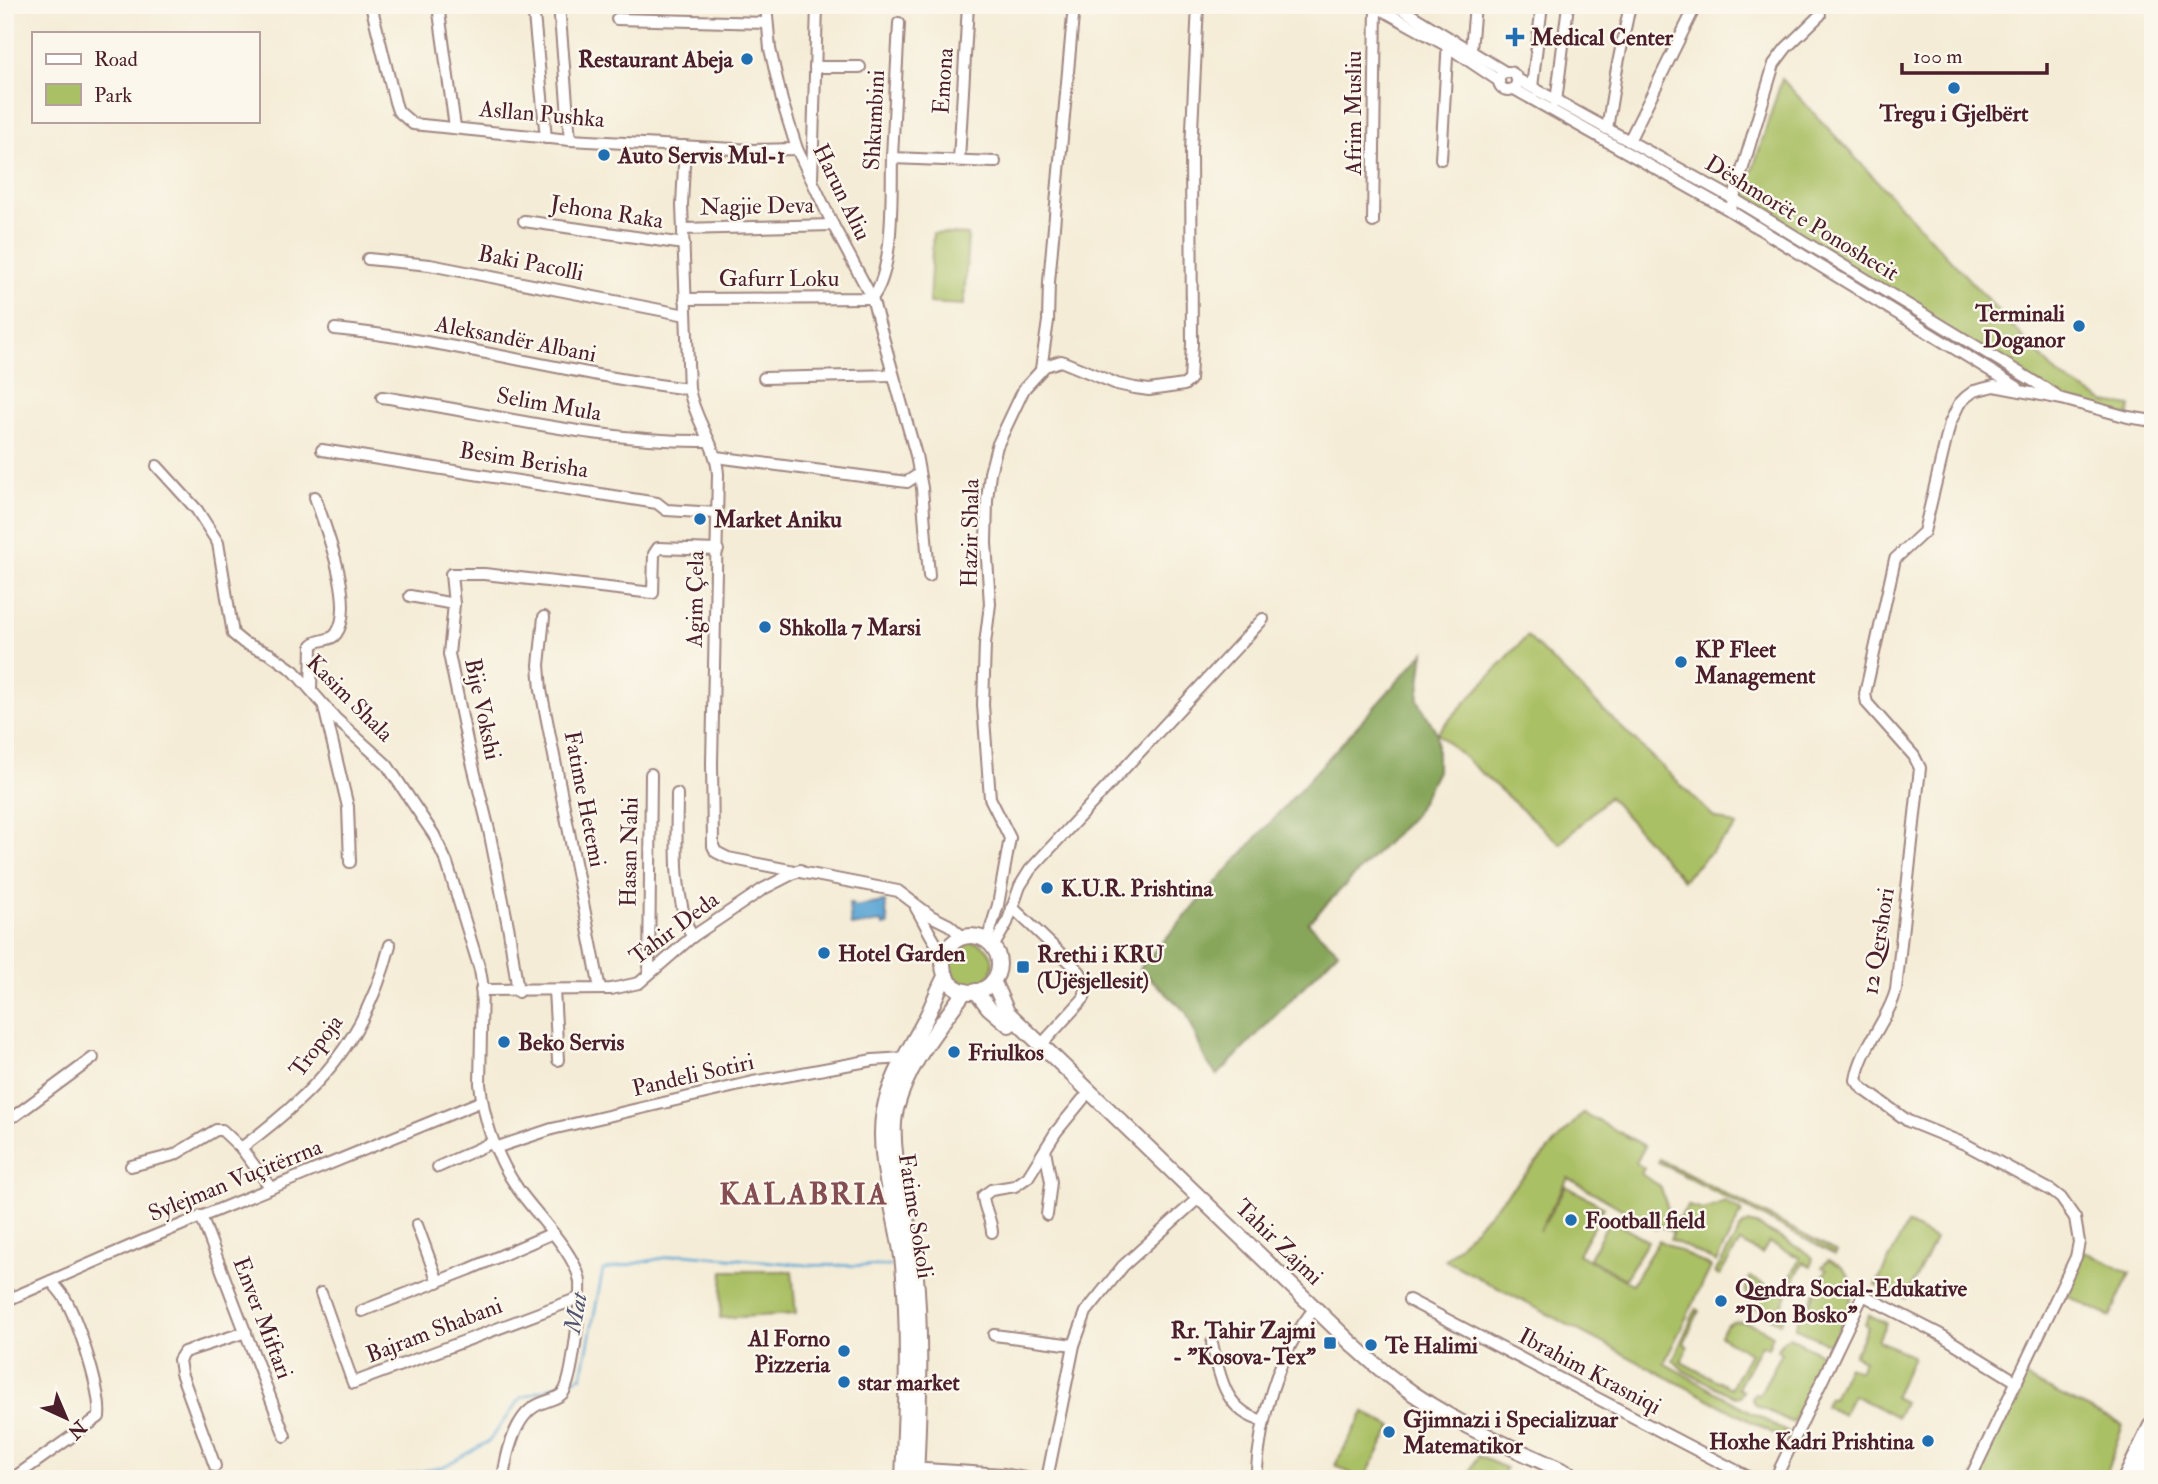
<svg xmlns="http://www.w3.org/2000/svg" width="2158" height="1484" font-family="'IM FELL Double Pica',serif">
	<rect width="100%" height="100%" fill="#fbf7ec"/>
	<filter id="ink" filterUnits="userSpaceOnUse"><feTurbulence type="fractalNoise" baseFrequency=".0143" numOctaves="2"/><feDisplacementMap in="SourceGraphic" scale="14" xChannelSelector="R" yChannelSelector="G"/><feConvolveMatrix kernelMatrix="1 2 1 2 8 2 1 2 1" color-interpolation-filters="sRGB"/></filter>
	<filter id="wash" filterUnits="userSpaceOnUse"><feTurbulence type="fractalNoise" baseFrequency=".00686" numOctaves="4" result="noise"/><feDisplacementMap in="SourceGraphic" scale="28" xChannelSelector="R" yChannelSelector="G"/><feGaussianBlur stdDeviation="1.57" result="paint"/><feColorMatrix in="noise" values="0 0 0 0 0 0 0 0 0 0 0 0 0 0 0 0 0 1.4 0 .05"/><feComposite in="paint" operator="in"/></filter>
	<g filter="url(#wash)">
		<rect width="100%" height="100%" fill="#f4ecd6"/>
		<g fill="#aac065" stroke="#7a7048" stroke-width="2">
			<polygon points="1782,79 2058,375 2105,402 2131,406 2128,417 2021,392 1885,302 1838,264 1739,212"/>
			<polygon points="933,233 968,235 964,305 929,303"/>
			<polygon points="1527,636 1714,817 1737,826 1683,880 1609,797 1560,844 1437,733"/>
			<circle cx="971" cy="964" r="22"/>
			<polygon points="1583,1113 1645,1146 1636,1163 1644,1168 1641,1174 1660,1186 1670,1215 1678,1219 1688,1206 1704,1210 1725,1202 1742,1212 1716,1262 1670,1239 1673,1232 1659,1225 1656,1229 1568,1178 1539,1232 1566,1186 1604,1207 1578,1254 1632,1284 1659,1240 1711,1267 1664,1363 1788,1433 1786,1440 1445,1260"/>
			<polygon points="1659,1159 1837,1252 1835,1255 1658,1162"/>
			<polygon points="1610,1220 1648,1241 1625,1279 1589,1258"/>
			<path d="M 1748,1223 L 1759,1226 L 1808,1253 L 1813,1258 L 1811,1266 L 1803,1262 L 1781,1307 L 1787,1311 L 1780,1323 C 1762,1313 1736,1301 1750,1277 L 1782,1294 L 1800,1258 L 1769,1242 L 1762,1254 L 1740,1242 L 1719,1276 L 1715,1273 L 1742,1226 Z"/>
			<polygon points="1907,1224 1935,1239 1906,1298 1876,1285"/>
			<polygon points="2083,1251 2130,1273 2110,1317 2063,1294"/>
			<path d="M 1828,1260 C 1873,1276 1844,1318 1831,1345 L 1795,1328 L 1800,1312 L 1804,1314 L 1827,1269 L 1822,1267 Z"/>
			<polygon points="723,1271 792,1271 796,1314 720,1318"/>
			<path d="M 1696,1309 L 1699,1311 L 1684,1343 L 1688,1347 L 1681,1362 L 1731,1388 L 1750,1353 L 1720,1336 C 1730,1310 1756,1325 1773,1335 L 1768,1348 L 1761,1345 L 1738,1388 L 1743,1391 L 1740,1396 L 1735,1397 L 1684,1371 L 1673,1360 Z"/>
			<polygon points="1869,1315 1886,1323 1878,1340 1913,1357 1894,1397 1904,1402 1897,1417 1853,1395 1843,1415 1824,1406 1829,1397 1833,1398 1848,1366 1859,1371 1864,1360 1854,1355 1868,1326 1865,1324"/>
			<polygon points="1789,1337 1825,1356 1793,1423 1756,1405 1752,1399 1755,1393 1759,1395 1782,1353 1778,1350 1783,1340"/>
			<polygon points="2023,1377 2123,1425 2104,1479 1972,1479"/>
			<polygon points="1364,1412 1392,1427 1364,1479 1361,1479 1335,1465"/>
			<polygon points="1478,1456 1506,1468 1499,1479 1466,1479"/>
		</g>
		<polygon fill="#87a65a" stroke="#686242" stroke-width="2" points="1424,652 1418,700 1437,733 1437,771 1414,815 1308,923 1338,951 1217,1076 1205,1059 1186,1012 1139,968"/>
		<polygon fill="#5ca6d4" stroke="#536280" stroke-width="2" points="885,902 888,925 883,926 882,922 851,926 849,904 852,904 853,907"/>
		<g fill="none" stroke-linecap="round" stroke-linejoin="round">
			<g stroke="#5ca6d4" stroke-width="2.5">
				<polyline points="572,1380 582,1376 603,1270 683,1254 807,1265 890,1266"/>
				<polyline points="381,1479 443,1467 489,1441 521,1398 563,1383"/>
			</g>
		</g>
	</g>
	<g filter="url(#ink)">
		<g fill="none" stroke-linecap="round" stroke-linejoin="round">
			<defs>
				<g id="street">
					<polyline points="371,5 395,102 398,111 413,124 570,140 753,150 797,149"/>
					<polyline points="438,5 455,127"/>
					<polyline points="533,5 546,138"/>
					<polyline points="559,5 570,140"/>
					<polyline points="766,5 770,49 782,101 797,149 833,225 872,298 916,455 922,488 929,576"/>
					<polyline points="1373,5 1447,46 1499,81"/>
					<polyline points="1395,5 1505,72"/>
					<polyline points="617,19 767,23"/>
					<polyline points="1471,50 1475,5"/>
					<polyline points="815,67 860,67"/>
					<circle cx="1508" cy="81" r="9"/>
					<polyline points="1517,79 1734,199 2056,395"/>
					<polyline points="1532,87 1542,5"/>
					<polyline points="1514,89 1729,210 2017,387"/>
					<polyline points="1556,102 1568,5"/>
					<polyline points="1607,129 1616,73 1630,5"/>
					<polyline points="1629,141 1696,5"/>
					<path d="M 685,146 L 682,205 L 689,389 C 695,422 716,443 718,474 L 712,762 L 713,846 L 716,852 L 728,858 L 898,891 L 931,916 L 949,925 L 963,937"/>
					<polyline points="892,158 995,162"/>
					<polyline points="1441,159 1448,40"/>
					<polyline points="959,160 968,5"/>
					<polyline points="812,179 817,5"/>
					<polyline points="1732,204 1774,64 1786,48 1820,15"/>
					<polyline points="524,221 684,244"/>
					<polyline points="1373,222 1376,5"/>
					<polyline points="683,229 833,225"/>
					<polyline points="368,259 430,265 686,315"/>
					<path d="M 685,299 L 872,298 C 895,270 891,193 892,157 C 894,113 897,68 899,23"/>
					<path d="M 335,329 C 454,341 570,375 689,389"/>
					<polyline points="1041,369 1048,321 1049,282 1074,5"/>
					<polyline points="764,378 893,375"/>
					<path d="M 382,397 C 491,413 599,443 709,441"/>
					<polyline points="322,450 657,503 666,510 717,513"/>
					<polyline points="716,457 907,482 919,474"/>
					<path d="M 157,466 L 197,510 L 218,543 L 233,634 L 244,643 L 270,654 L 294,671 L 336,719 L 387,765 L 434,835 L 447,863 L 480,970 L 482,982 L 480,1084 C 484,1122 496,1157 518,1189 C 534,1212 577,1255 580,1282 C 581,1299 573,1381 563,1393 C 557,1400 542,1401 534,1407 C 514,1420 506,1456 503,1479"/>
					<polyline points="410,596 454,604"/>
					<polyline points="544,617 539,665 541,690 600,989"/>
					<path d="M 311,690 L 312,645 C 319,638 330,642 336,634 C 357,606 325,527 315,497"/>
					<polyline points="324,707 348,807 350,862"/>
					<path d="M 677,794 C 677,840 672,894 692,937"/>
					<polyline points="1012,907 1079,971 1087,984 1084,998 1041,1045"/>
					<path d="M 916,908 C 926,924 932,942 945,955"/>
					<polyline points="987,941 998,905 1010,838 990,798 983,705 985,644 990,604 986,543 987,500 990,473 997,446 1024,389 1045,366 1061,361 1117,384 1135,388 1149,390 1184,385 1190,380 1192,344 1191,150 1198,5"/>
					<polyline points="993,947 1007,923 1020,886 1030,870 1263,619"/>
					<polyline points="649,973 651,774"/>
					<polyline points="481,990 611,989 639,983 692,937 763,889 800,870"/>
					<polyline points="554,990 558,1060"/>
					<polyline points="518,992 509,931 489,830 468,746 449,654 454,604 451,574 484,574 653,593 654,554 658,548 718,550"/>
					<polyline points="5,1119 16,1115 93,1058"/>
					<path d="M 241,1148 C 317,1092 366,1040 390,945"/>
					<polyline points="495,1148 552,1129 753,1082 873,1060 904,1058"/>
					<polyline points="1045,1150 1051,1182 1047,1215"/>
					<polyline points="131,1166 174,1155 216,1130 222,1130 241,1148 271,1188"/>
					<polyline points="438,1167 493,1142"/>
					<polyline points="201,1216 285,1436"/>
					<polyline points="417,1225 438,1282"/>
					<path d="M 992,1232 C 991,1218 984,1209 983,1196 L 991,1190 L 1015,1186 L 1028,1177 L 1056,1132 L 1083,1099"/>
					<polyline points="321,1293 353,1383 579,1298"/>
					<polyline points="1409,1300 1752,1479"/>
					<polyline points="5,1301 140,1242 482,1101"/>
					<polyline points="362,1311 470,1269 553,1233"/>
					<polyline points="994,1335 1074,1345"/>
					<path d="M 1212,1343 C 1220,1377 1225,1412 1264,1421"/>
					<polyline points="215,1466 181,1373 179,1360 184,1352 246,1332"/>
					<polyline points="916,1471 925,1469 1003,1474 1030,1479"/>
					<path d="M 12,1479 L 99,1417 C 102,1393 79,1325 67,1302 C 63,1294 57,1288 51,1281"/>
					<polyline points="1047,1479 1074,1345 1086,1312 1123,1266 1193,1203"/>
					<path d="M 1256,1479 C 1260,1420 1276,1355 1315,1308"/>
					<polyline points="1775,1479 1863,1295 1941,1335 2017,1382"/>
					<path d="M 1970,1479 L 2076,1257 L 2079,1242 L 2075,1218 L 2061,1198 L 2052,1191 L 1965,1144 L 1908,1121 L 1862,1088 L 1856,1080 C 1861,1047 1888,1021 1896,990 L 1920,768 L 1914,756 L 1867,703 L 1865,694 L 1895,559 L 1924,532 L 1950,423 L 1959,404 L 1966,397 L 1974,391 L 1994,386 L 2062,399 L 2128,417 L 2153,421"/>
				</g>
				<g id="secondary">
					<circle cx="971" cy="964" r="28"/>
					<path d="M 993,981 L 1007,1012 L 1351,1343 C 1367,1357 1382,1372 1400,1384 C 1454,1425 1519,1450 1580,1479"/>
					<polyline points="976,991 989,1008 1009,1025"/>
					<path d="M 903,1479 C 906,1408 910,1335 903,1265 C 898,1218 875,1156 884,1111 C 890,1079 908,1052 923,1024 C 932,1008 937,991 946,975"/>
					<path d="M 916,1479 C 919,1409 922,1336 915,1266 C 911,1222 886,1150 896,1109 C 908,1063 938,1029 965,991"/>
				</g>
				<g id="highway">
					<polyline points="2128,1479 2153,1427"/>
					<polyline points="2146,1479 2153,1466"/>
				</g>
			</defs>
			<use href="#street" stroke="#9f8680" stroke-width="14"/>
			<use href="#secondary" stroke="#9f8680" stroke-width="18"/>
			<use href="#highway" stroke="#9f8680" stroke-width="23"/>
			<use href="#street" stroke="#fff" stroke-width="10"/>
			<use href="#secondary" stroke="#fff" stroke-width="14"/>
			<use href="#highway" stroke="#fff" stroke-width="19"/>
		</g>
	</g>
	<g fill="#1f6fb2" stroke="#fbf7ec" stroke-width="2.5">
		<path d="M1511.5 26.5h7v7h7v7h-7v7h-7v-7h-7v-7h7z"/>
		<circle cx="747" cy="59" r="7"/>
		<circle cx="1954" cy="88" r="7"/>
		<circle cx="604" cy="155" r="7"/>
		<circle cx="2079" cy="326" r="7"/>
		<circle cx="700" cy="519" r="7"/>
		<circle cx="765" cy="627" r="7"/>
		<circle cx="1681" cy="662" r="7"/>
		<circle cx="1047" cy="888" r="7"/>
		<circle cx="824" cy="953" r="7"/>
		<rect x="1016" y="960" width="14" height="14" rx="3.5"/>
		<circle cx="504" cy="1042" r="7"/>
		<circle cx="954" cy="1052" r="7"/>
		<circle cx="1571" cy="1220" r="7"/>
		<circle cx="1721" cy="1301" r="7"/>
		<rect x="1323" y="1336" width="14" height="14" rx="3.5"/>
		<circle cx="1371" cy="1345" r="7"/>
		<circle cx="844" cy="1351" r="7"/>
		<circle cx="844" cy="1382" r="7"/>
		<circle cx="1389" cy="1432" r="7"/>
		<circle cx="1928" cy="1441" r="7"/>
	</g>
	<g text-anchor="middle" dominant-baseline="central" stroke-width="5" stroke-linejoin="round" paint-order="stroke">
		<g font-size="23" font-weight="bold" fill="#4a1f2b" stroke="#fbf7ec" text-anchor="start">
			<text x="1531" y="37">Medical Center</text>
			<text x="733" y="59" text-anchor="end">Restaurant Abeja</text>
			<text x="1954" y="113" text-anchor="middle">Tregu i Gjelbërt</text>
			<text x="618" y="155">Auto Servis Mul-1</text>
			<text x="2065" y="313" text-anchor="end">Terminali<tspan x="2065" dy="26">Doganor</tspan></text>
			<text x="714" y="519">Market Aniku</text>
			<text x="779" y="627">Shkolla 7 Marsi</text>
			<text x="1695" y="649">KP Fleet<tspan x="1695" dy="26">Management</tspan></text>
			<text x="1061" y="888">K.U.R. Prishtina</text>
			<text x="838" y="953">Hotel Garden</text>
			<text x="1037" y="954">Rrethi i KRU<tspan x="1037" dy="26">(Ujësjellesit)</tspan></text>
			<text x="518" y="1042">Beko Servis</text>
			<text x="968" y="1052">Friulkos</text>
			<text x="1585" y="1220">Football field</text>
			<text x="1735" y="1288">Qendra Social-Edukative<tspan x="1735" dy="26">"Don Bosko"</tspan></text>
			<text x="1316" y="1330" text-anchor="end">Rr. Tahir Zajmi<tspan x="1316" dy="26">- "Kosova-Tex"</tspan></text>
			<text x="830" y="1338" text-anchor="end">Al Forno<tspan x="830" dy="26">Pizzeria</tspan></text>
			<text x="1385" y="1345">Te Halimi</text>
			<text x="858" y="1382">star market</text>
			<text x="1403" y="1419">Gjimnazi i Specializuar<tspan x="1403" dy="26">Matematikor</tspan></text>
			<text x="1914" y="1441" text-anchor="end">Hoxhe Kadri Prishtina</text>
		</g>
		<g font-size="23" fill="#4a1f2b" stroke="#fbf7ec">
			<text transform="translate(943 81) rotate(-86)">Emona</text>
			<text transform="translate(1353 113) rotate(-90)">Afrim Musliu</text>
			<text transform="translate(542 114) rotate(5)">Asllan Pushka</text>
			<text transform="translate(874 120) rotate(-87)">Shkumbini</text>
			<text transform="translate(842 192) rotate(64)">Harun Aliu</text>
			<text transform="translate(757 206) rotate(-1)">Nagjie Deva</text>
			<text transform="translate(607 212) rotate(9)">Jehona Raka</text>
			<text transform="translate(1802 218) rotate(31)">Dëshmorët e Ponoshecit</text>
			<text transform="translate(531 263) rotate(11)">Baki Pacolli</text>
			<text x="779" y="278">Gafurr Loku</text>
			<text transform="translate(516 339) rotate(11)">Aleksandër Albani</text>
			<text transform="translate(549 404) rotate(10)">Selim Mula</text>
			<text transform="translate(524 460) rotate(9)">Besim Berisha</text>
			<text transform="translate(970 533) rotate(-89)">Hazir Shala</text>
			<text transform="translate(695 599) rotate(-89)">Agim Çela</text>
			<text transform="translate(350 698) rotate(45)">Kasim Shala</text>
			<text transform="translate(483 709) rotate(78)">Bije Vokshi</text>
			<text transform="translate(585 799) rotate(79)">Fatime Hetemi</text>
			<text transform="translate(629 852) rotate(-89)">Hasan Nahi</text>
			<text transform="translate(674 928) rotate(-37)">Tahir Deda</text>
			<text transform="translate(1878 941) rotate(-81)">12 Qershori</text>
			<text transform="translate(316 1046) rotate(-53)">Tropoja</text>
			<text transform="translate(693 1075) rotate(-13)">Pandeli Sotiri</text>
			<text transform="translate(235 1180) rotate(-22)">Sylejman Vuçitërrna</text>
			<text transform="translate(916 1216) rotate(81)">Fatime Sokoli</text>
			<text transform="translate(1279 1242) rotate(44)">Tahir Zajmi</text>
			<text transform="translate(263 1318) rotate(69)">Enver Miftari</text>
			<text transform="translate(434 1330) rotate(-21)">Bajram Shabani</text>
			<text transform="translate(1590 1371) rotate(28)">Ibrahim Krasniqi</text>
		</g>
		<g font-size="24" font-style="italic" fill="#51556f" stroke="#fbf7ec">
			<text transform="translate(576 1313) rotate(-79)">Mat</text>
		</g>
		<g font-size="30" font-weight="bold" letter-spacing="2" fill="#844e52" stroke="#fbf7ec">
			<text x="804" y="1194">KALABRIA</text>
		</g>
	</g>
	<rect width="2158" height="1484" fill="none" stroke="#fbf7ec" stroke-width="28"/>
	<rect x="32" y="32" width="228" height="91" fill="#fbf7ec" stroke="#b4a19f" stroke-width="2"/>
	<rect x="46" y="54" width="35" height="10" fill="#ffffff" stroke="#b4a19f" stroke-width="2"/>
	<text x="94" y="66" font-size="21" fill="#4a1f2b">Road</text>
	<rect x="46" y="84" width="35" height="21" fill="#aac065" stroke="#b4a19f" stroke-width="2"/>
	<text x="94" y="102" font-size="21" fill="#4a1f2b">Park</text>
	<g transform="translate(66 1418) rotate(136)" stroke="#fbf7ec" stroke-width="5" paint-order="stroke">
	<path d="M0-5L12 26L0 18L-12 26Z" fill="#4a1f2b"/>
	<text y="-10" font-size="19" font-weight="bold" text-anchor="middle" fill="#4a1f2b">N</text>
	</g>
	<path d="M1902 63v10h145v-10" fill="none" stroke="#4a1f2b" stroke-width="3.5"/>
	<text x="1913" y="63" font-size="21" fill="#4a1f2b" stroke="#fbf7ec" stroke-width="5" paint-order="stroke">100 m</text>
</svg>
